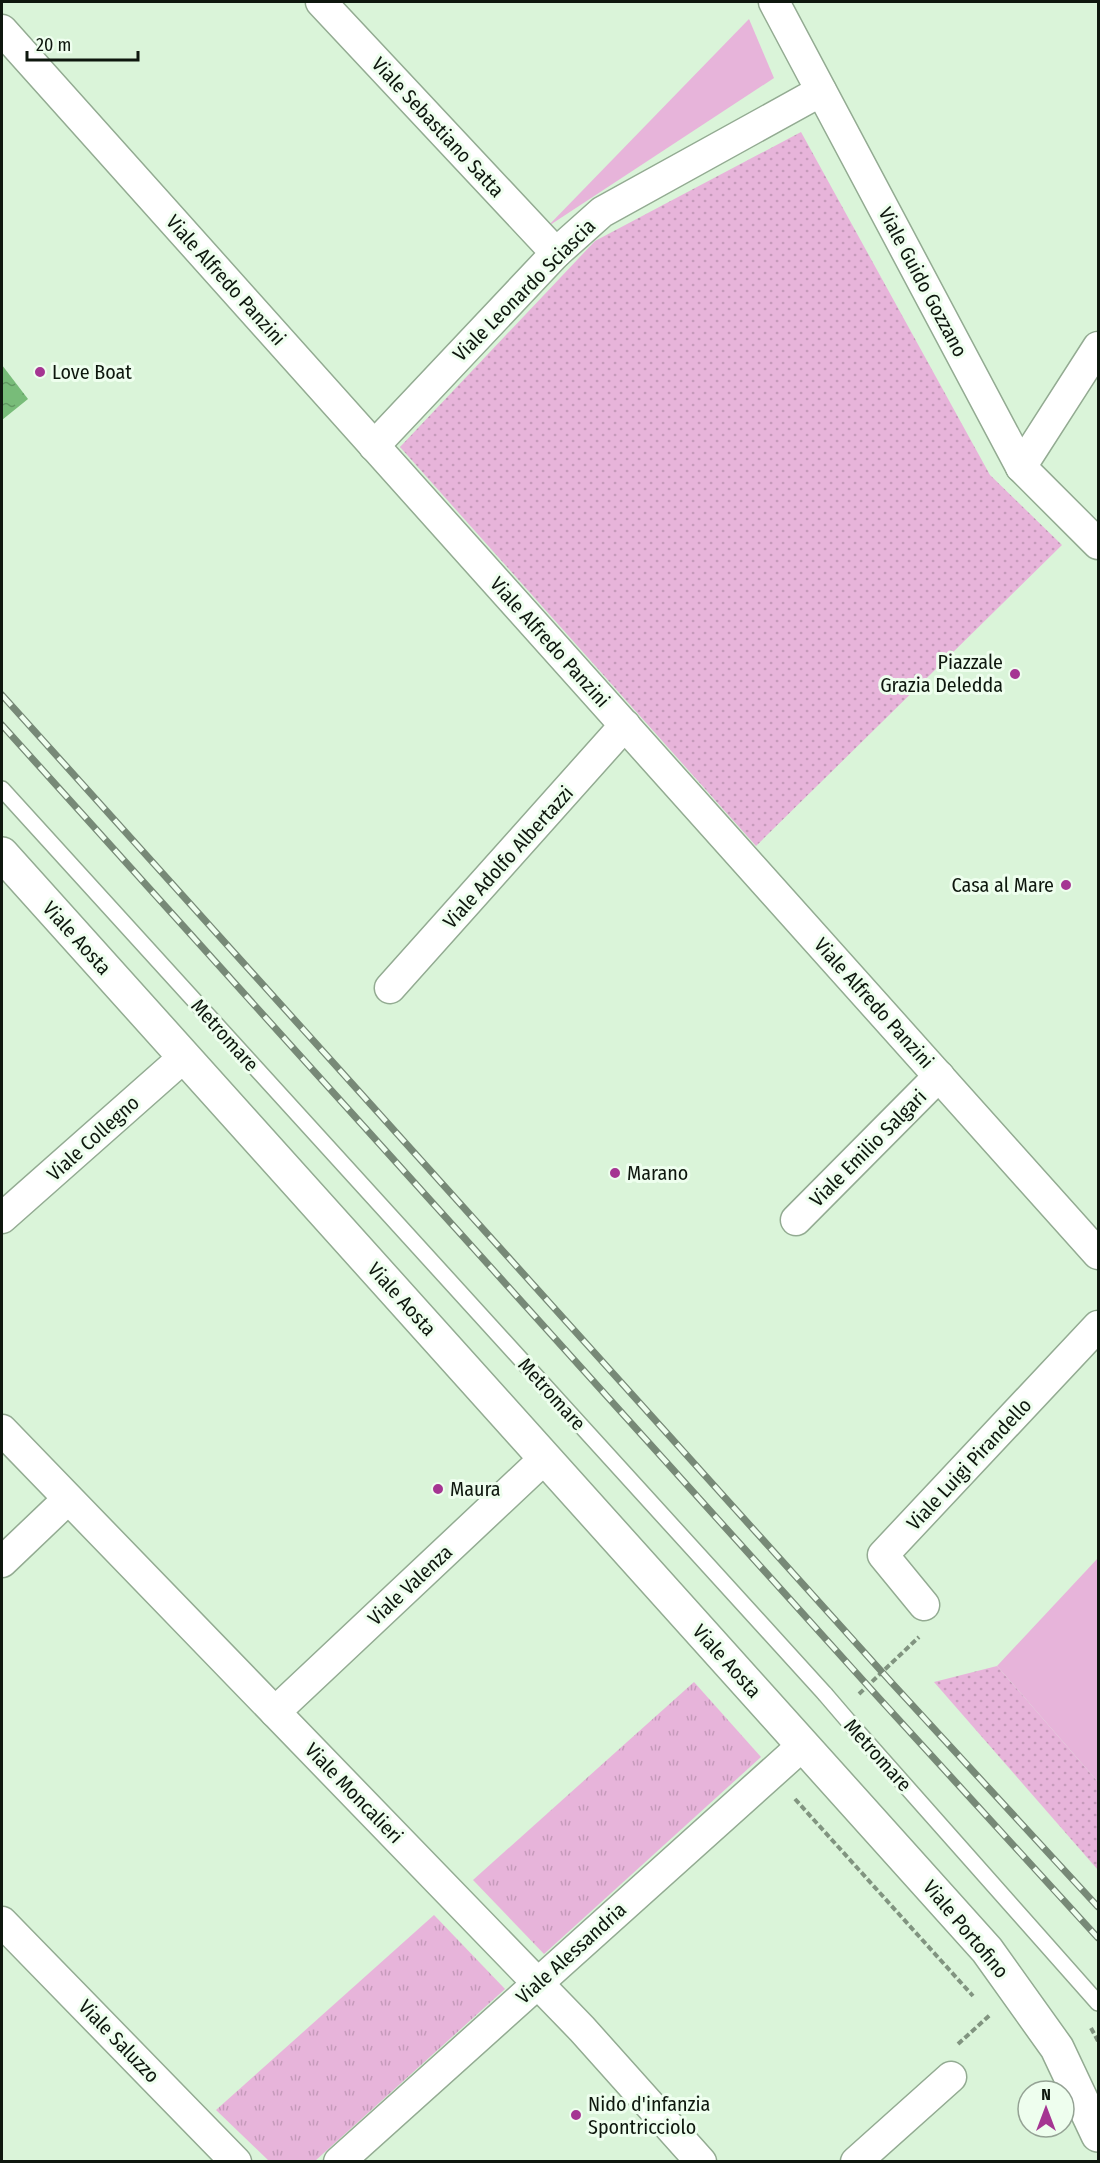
<svg xmlns="http://www.w3.org/2000/svg" width="1100" height="2163" font-family="'Fira Sans Condensed',sans-serif">
	<defs>
		<pattern id="grass-dots" width="8" height="8" patternUnits="userSpaceOnUse" patternTransform="scale(1.5)"><rect width="8" height="8" fill="#e7b4da"/><path d="M2 2h.1M6 6h.1" fill="none" stroke="#c59aba" stroke-width="1.8" stroke-linecap="round"/></pattern>
		<pattern id="park-tufts" width="24" height="20" patternUnits="userSpaceOnUse" patternTransform="scale(1.5)"><rect width="24" height="20" fill="#e7b4da"/><path d="M3 7l-1-3M5 7V3M7 7l1-3M15 17l-1-3M17 17v-4M19 17l1-3" fill="none" stroke="#c59aba"/></pattern>
		<pattern id="water-ripples" width="26" height="14" patternUnits="userSpaceOnUse" patternTransform="scale(1.5)"><rect width="26" height="14" fill="#78bc79"/><path d="M2 4q2-2 4 0t4 0M15 11q2-2 4 0t4 0" fill="none" stroke="#619862"/></pattern>
	</defs>
	<rect width="100%" height="100%" fill="#daf4d9"/>
	<g fill="url(#grass-dots)">
		<polygon points="801,132 990,475 1062,545 756,846 400,447 595,241"/>
		<polygon points="997,1666 1098,1782 1098,1870 934,1682"/>
	</g>
	<g fill="url(#park-tufts)">
		<polygon points="694,1682 761,1757 544,1954 473,1880"/>
		<polygon points="434,1915 505,1989 315,2161 269,2161 216,2110"/>
	</g>
	<g fill="#e7b4da">
		<polygon points="749,19 774,78 547,227"/>
		<polygon points="1098,1558 1098,1782 997,1666"/>
	</g>
	<polygon fill="url(#water-ripples)" points="2,365 28,399 2,420"/>
	<g fill="none" stroke-linecap="round" stroke-linejoin="round">
		<defs>
			<g id="lane">
				<polyline points="2,789 825,1694"/>
				<polyline points="849,1722 1098,2003"/>
			</g>
			<g id="street">
				<polyline points="321,2 556,253"/>
				<polyline points="774,2 1021,467 1098,544"/>
				<polyline points="2,30 1098,1254"/>
				<polyline points="374,446 556,253 602,212 821,91"/>
				<polyline points="1021,467 1098,347"/>
				<polyline points="390,988 625,725"/>
				<polyline points="2,1218 184,1057"/>
				<polyline points="796,1220 939,1076"/>
				<polyline points="2,1430 582,2029 701,2162"/>
				<polyline points="2,1562 68,1499"/>
				<polyline points="924,1605 883,1555 1098,1326"/>
				<polyline points="275,1712 545,1458"/>
				<polyline points="2,1922 236,2162"/>
				<polyline points="339,2162 803,1745"/>
				<polyline points="856,2162 951,2077"/>
			</g>
			<polyline id="secondary" points="2,854 987,1950 1057,2048 1098,2135"/>
		</defs>
		<use href="#lane" stroke="#93ab92" stroke-width="18"/>
		<use href="#street" stroke="#93ab92" stroke-width="33"/>
		<use href="#secondary" stroke="#93ab92" stroke-width="36"/>
		<g stroke="#819480" stroke-width="4" stroke-dasharray="6 3" stroke-linecap="butt">
			<polyline points="859,1694 919,1637"/>
			<polyline points="795,1799 973,1996"/>
			<polyline points="1091,2028 1098,2041"/>
			<polyline points="958,2044 990,2015"/>
		</g>
		<use href="#lane" stroke="#fff" stroke-width="15"/>
		<use href="#street" stroke="#fff" stroke-width="30"/>
		<use href="#secondary" stroke="#fff" stroke-width="33"/>
		<defs>
			<g id="rail">
				<polyline points="2,695 891,1682 1098,1907"/>
				<polyline points="2,725 878,1697 1098,1938"/>
			</g>
		</defs>
		<use href="#rail" stroke="#778977" stroke-width="7"/>
		<use href="#rail" stroke="#eefeee" stroke-width="4.5" stroke-dasharray="14" stroke-linecap="butt"/>
		<defs>
			<polyline id="lane-bridge" points="825,1694 849,1722"/>
		</defs>
		<use href="#lane-bridge" stroke="#93ab92" stroke-width="18" stroke-linecap="butt"/>
		<use href="#lane-bridge" stroke="#fff" stroke-width="15"/>
	</g>
	<g fill="#a53592" stroke="#eefeee" stroke-width="2">
		<circle cx="40" cy="372" r="6"/>
		<circle cx="1015" cy="674" r="6"/>
		<circle cx="1066" cy="885" r="6"/>
		<circle cx="615" cy="1173" r="6"/>
		<circle cx="438" cy="1489" r="6"/>
		<circle cx="576" cy="2115" r="6"/>
	</g>
	<g text-anchor="middle" dominant-baseline="central" stroke-width="6" stroke-linejoin="round" paint-order="stroke">
		<g font-size="20" fill="#0e170e" stroke="#eefeee">
			<text transform="translate(438 127) rotate(47)">Viale Sebastiano Satta</text>
			<text transform="translate(226 280) rotate(48)">Viale Alfredo Panzini</text>
			<text transform="translate(923 282) rotate(62)">Viale Guido Gozzano</text>
			<text transform="translate(524 290) rotate(-45)">Viale Leonardo Sciascia</text>
			<text transform="translate(550 642) rotate(48)">Viale Alfredo Panzini</text>
			<text transform="translate(508 857) rotate(-48)">Viale Adolfo Albertazzi</text>
			<text transform="translate(77 938) rotate(48)">Viale Aosta</text>
			<text transform="translate(874 1003) rotate(48)">Viale Alfredo Panzini</text>
			<text transform="translate(225 1035) rotate(48)">Metromare</text>
			<text transform="translate(93 1138) rotate(-42)">Viale Collegno</text>
			<text transform="translate(868 1148) rotate(-45)">Viale Emilio Salgari</text>
			<text transform="translate(402 1299) rotate(48)">Viale Aosta</text>
			<text transform="translate(552 1394) rotate(48)">Metromare</text>
			<text transform="translate(969 1464) rotate(-47)">Viale Luigi Pirandello</text>
			<text transform="translate(410 1585) rotate(-43)">Viale Valenza</text>
			<text transform="translate(727 1661) rotate(48)">Viale Aosta</text>
			<text transform="translate(878 1755) rotate(48)">Metromare</text>
			<text transform="translate(354 1793) rotate(46)">Viale Moncalieri</text>
			<text transform="translate(966 1929) rotate(50)">Viale Portofino</text>
			<text transform="translate(571 1953) rotate(-42)">Viale Alessandria</text>
			<text transform="translate(119 2041) rotate(46)">Viale Saluzzo</text>
		</g>
		<g font-size="20" fill="#0e170e" stroke="#eefeee" text-anchor="start">
			<text x="52" y="372">Love Boat</text>
			<text x="1003" y="662" text-anchor="end">Piazzale<tspan x="1003" dy="23">Grazia Deledda</tspan></text>
			<text x="1054" y="885" text-anchor="end">Casa al Mare</text>
			<text x="627" y="1173">Marano</text>
			<text x="450" y="1489">Maura</text>
			<text x="588" y="2104">Nido d'infanzia<tspan x="588" dy="23">Spontricciolo</tspan></text>
		</g>
	</g>
	<rect width="1100" height="2163" fill="none" stroke="#0e170e" stroke-width="6"/>
	<g transform="translate(1046 2109)"><circle r="28" fill="#eefeee" stroke="#94a294" stroke-width="1.5"/>
	<path d="M0-4.5L10 22L0 15L-10 22Z" fill="#a53592"/>
	<text y="-9" font-size="16" font-weight="bold" text-anchor="middle" fill="#0e170e">N</text>
	</g>
	<path d="M27 51v9h111v-9" fill="none" stroke="#0e170e" stroke-width="3"/>
	<text x="36" y="51" font-size="18" fill="#0e170e" stroke="#eefeee" stroke-width="4.5" paint-order="stroke">20 m</text>
</svg>
